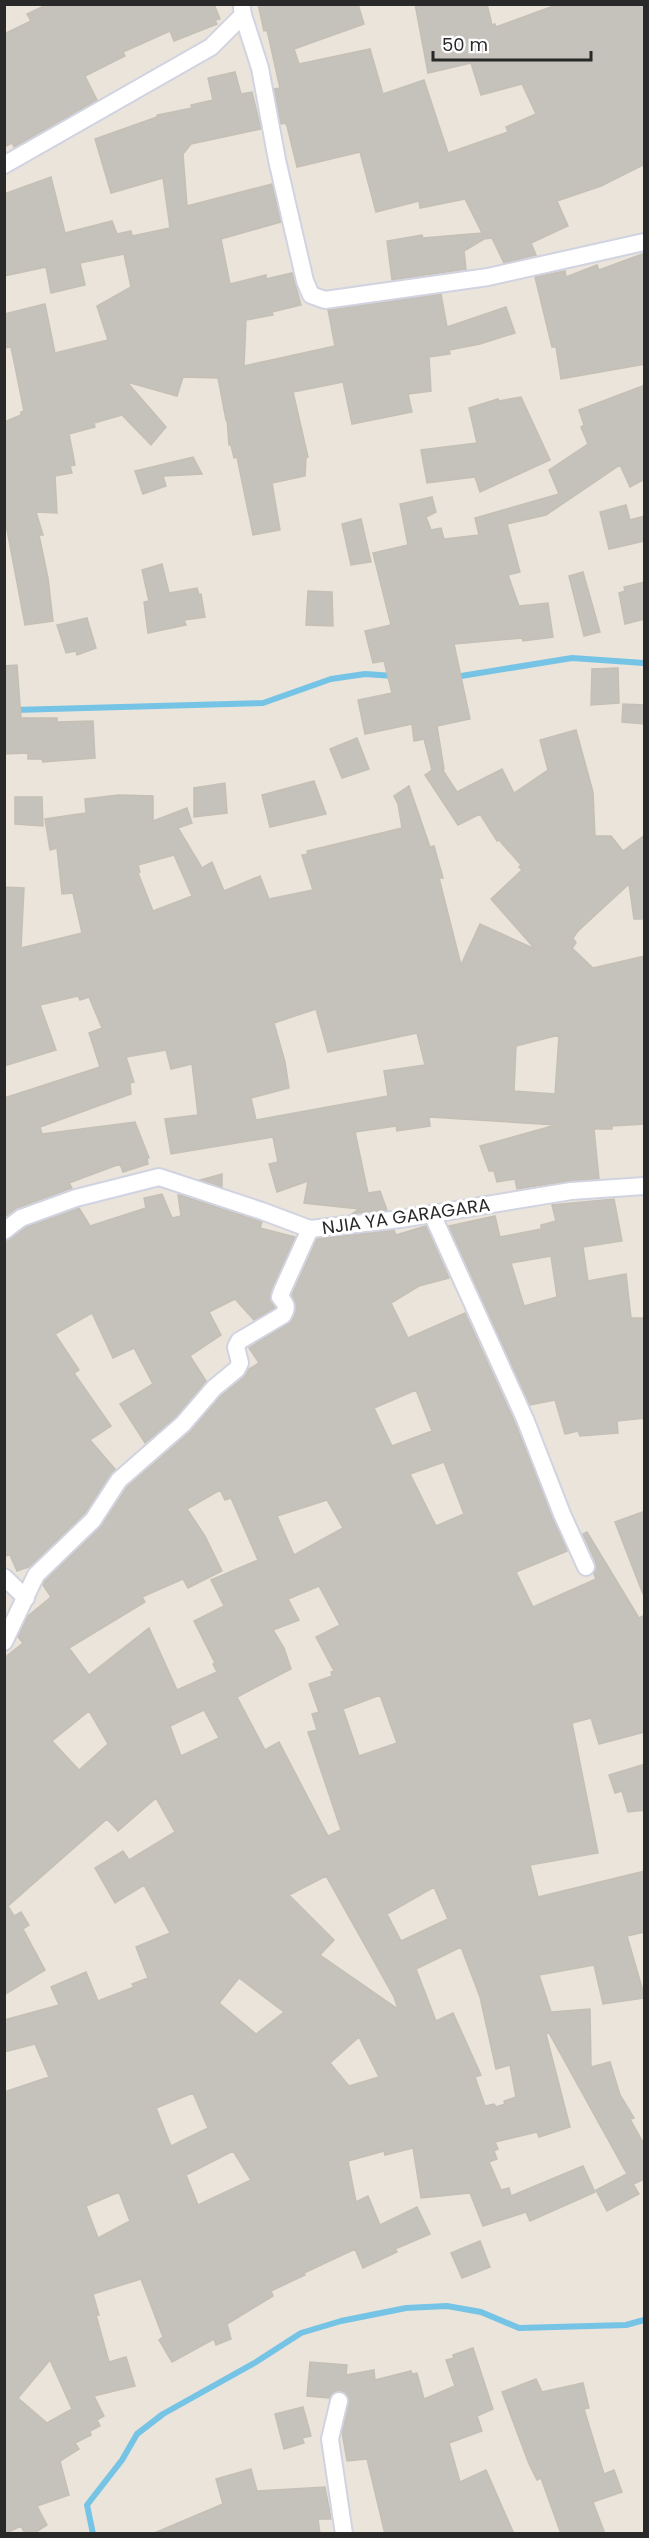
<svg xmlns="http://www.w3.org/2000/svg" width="649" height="2538" font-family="Poppins,sans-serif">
	<rect width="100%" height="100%" fill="#eae4db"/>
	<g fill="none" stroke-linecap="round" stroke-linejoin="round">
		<g stroke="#75c4e5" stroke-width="6">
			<polyline points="455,677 572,658 644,663"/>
			<polyline points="14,710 263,703 331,679 365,674 394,676"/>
			<polyline points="93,2534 87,2505 122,2460 137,2434 163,2414 256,2362 301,2333 341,2321 406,2308 447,2306 481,2312 519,2328 626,2325 644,2320"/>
		</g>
	</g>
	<g fill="#c5c1bb" stroke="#c5c0b5" stroke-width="1.5" fill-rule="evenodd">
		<polygon points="48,4 214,4 220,19 215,20 217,24 174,41 170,31 123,52 125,56 85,76 97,100 14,147 12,143 4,147 4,34 31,21 27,14"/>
		<polygon points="258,4 358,4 364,24 294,49 299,64 370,49 383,94 424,80 448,153 508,132 506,127 536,114 522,84 481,95 471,63 428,73 415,4 487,4 492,25 495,24 496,27 559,4 645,4 645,164 601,186 557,201 568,226 531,243 536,255 504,263 492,238 484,239 464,251 466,269 392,280 387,241 422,235 423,238 482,233 465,199 420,208 419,201 376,212 360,152 297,167 287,126 285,123 281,124 274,89 280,88 267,30 264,31"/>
		<polygon points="235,72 241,94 252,92 261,129 191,144 183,154 187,206 272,184 281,222 221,239 230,284 266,275 266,279 292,273 301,305 272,312 273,315 246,320 244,366 335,346 328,310 441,294 447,327 506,307 515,333 480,344 449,350 450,354 429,357 431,391 408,394 412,412 352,424 343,382 293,392 308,457 306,457 305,476 272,483 280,530 253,535 237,457 234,458 231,445 229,445 227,419 226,420 218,378 183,377 177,396 127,382 166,427 151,445 122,415 94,423 95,427 69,434 75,465 70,466 72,473 55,476 57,513 36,512 43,535 39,535 48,578 53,621 25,625 4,514 4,422 21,415 21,412 24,411 11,347 4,348 4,314 45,304 55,353 108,340 97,306 131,287 124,254 80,263 85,285 51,293 46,267 4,276 4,194 51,177 65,233 112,221 117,234 131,231 132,236 170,228 163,178 111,193 95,139 157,117 157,115 192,108 191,105 213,100 208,78"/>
		<polygon points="645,253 645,364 561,379 556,347 552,347 535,277 565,271 566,277 597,265 599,270"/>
		<path d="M 645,385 L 645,479 L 630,487 L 620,465 L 546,515 L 507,524 L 520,572 L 508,575 L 519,606 L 548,603 L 553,637 L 523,641 L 522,638 L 454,644 L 470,719 L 437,726 L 444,769 L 442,769 L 457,792 L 502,769 L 514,793 L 548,770 L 540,740 L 576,730 L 593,792 L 595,836 L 611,836 L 623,851 L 645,835 L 645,919 L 634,919 L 629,884 L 578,931 L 573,938 L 576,943 L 572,948 L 593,968 L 645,956 L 645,1124 L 612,1126 L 612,1129 L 594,1129 L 599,1179 L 569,1181 L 517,1189 L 515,1179 L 497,1182 L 494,1171 L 489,1171 L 480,1146 L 556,1125 L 429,1117 L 430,1126 L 397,1131 L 396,1126 L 355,1132 L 368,1193 L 380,1191 L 387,1210 L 352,1214 L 359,1209 L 304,1203 L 308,1181 L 277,1192 L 269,1164 L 278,1162 L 273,1137 L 171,1154 L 165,1119 L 198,1115 L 192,1064 L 171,1069 L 166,1050 L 126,1057 L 134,1082 L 130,1083 L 131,1094 L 40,1127 L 42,1134 L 135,1122 L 149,1158 L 147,1158 L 148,1164 L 123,1172 L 120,1164 L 69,1183 L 72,1188 L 17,1208 L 4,1217 L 4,1098 L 100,1067 L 89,1033 L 102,1028 L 89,997 L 80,1000 L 78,996 L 40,1005 L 56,1050 L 4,1066 L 4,887 L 24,888 L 21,948 L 82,933 L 73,893 L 62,894 L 57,848 L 50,850 L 45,819 L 86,813 L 85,799 L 119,795 L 153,796 L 153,821 L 187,808 L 192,823 L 178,828 L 202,868 L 212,862 L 224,891 L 260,876 L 269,899 L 313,890 L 302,855 L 308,854 L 307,851 L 402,828 L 398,804 L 394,796 L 409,786 L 430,847 L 434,846 L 443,878 L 439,878 L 461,965 L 480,924 L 535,949 L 491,899 L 522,870 L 519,867 L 521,865 L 499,840 L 497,841 L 480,814 L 458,825 L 425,775 L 432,770 L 424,739 L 414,741 L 412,724 L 365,734 L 358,700 L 392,693 L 384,661 L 373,663 L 365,631 L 391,625 L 373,553 L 408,545 L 400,504 L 432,497 L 436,512 L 426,517 L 431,530 L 441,528 L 444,539 L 479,535 L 475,518 L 559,494 L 549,470 L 588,444 L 581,427 L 584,425 L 579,410 ZM 174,855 L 192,896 L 153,911 L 138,873 L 140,872 L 138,865 ZM 316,1009 L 328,1052 L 417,1033 L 425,1065 L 384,1071 L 388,1096 L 256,1120 L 251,1098 L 289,1088 L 285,1062 L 274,1023 ZM 559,1035 L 555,1094 L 514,1091 L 516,1046 Z"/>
		<polygon points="521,397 550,460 480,492 475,477 427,483 421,450 477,443 469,408 498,399 499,401"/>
		<polygon points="193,457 202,474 163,476 166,486 143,494 135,471"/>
		<polygon points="626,505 630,520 645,516 645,541 609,549 600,512"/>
		<polygon points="361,519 371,562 351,565 342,524"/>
		<polygon points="162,564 169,593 197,588 199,595 201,594 205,617 184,620 186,625 148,633 144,602 149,601 142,570"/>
		<polygon points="583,572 600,632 584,636 569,576"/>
		<polygon points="645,582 645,619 625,624 619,593 625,591 624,587"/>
		<polygon points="308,591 332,592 333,626 306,625"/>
		<polygon points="87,618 96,648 77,655 76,651 66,653 57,625"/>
		<polygon points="17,665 21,718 57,718 57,722 93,721 95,758 43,762 42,759 28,759 28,753 4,754 4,666"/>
		<polygon points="618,668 619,703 591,705 592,669"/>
		<polygon points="623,704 645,705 645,724 622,722"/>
		<polygon points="357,738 369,769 342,778 330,749"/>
		<polygon points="314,781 326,814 270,827 262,795"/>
		<polygon points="225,783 227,813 194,817 194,788"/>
		<polygon points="15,797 42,797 43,826 15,824"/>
		<polygon points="222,1174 222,1187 200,1180"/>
		<polygon points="162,1194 172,1218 181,1216 178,1195 180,1195 262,1222 260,1228 295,1237 270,1294 270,1300 275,1308 254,1320 235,1299 209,1312 221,1335 190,1356 206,1381 176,1417 145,1443 120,1404 153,1384 134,1348 113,1358 92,1313 55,1334 79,1370 74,1373 111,1426 90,1440 115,1469 85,1513 31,1566 17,1571 10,1555 4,1556 4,1241 26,1227 79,1208 90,1226 146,1208 144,1198"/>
		<path d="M 614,1199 L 622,1241 L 583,1247 L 588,1281 L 626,1274 L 631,1318 L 645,1318 L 645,1418 L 617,1421 L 618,1433 L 580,1436 L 578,1431 L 565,1434 L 555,1400 L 530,1405 L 449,1226 L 495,1216 L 500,1237 L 541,1229 L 541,1225 L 556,1221 L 552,1205 ZM 551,1256 L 557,1297 L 524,1306 L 511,1263 Z"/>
		<path d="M 426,1226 L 449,1278 L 419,1286 L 391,1303 L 408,1338 L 465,1313 L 515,1423 L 567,1551 L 516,1572 L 533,1607 L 596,1579 L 594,1574 L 596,1563 L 583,1534 L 587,1532 L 639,1618 L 645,1615 L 645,1732 L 599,1744 L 591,1718 L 572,1723 L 598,1853 L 530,1865 L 538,1897 L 645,1871 L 645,1932 L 627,1936 L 645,1998 L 603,2004 L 594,1965 L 539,1975 L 551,2012 L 590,2009 L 591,2067 L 610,2062 L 620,2095 L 634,2118 L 630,2119 L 645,2146 L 645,2179 L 633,2184 L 639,2194 L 607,2211 L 596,2190 L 627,2174 L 549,2033 L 546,2034 L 570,2127 L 539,2137 L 537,2132 L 495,2142 L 498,2149 L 494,2151 L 497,2159 L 489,2162 L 501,2190 L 509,2188 L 511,2196 L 583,2166 L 595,2192 L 530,2221 L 526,2212 L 483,2226 L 470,2193 L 421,2198 L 413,2148 L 385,2155 L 384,2151 L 348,2161 L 356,2202 L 368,2196 L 380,2225 L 417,2207 L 430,2234 L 395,2249 L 397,2252 L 363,2268 L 355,2249 L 304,2273 L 305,2275 L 271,2291 L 273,2296 L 227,2324 L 231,2339 L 216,2345 L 214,2339 L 172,2362 L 159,2340 L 163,2337 L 141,2279 L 93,2294 L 99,2315 L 96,2315 L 109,2362 L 126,2357 L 135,2386 L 94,2396 L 104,2416 L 97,2420 L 100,2426 L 90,2431 L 91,2435 L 75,2443 L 79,2449 L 60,2461 L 69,2495 L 37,2506 L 47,2525 L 33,2534 L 25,2534 L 21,2526 L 4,2534 L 4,2092 L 49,2077 L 35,2044 L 4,2052 L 4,2020 L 59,2005 L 51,1987 L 86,1972 L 98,2001 L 134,1987 L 132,1984 L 148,1978 L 136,1947 L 170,1933 L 144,1885 L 115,1903 L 95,1868 L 123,1851 L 129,1860 L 175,1832 L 156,1798 L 118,1831 L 107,1819 L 8,1906 L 14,1916 L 21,1912 L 29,1925 L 23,1929 L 45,1970 L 4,1995 L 4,1658 L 23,1643 L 18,1637 L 28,1616 L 51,1597 L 43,1585 L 45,1581 L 100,1527 L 127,1487 L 190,1432 L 221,1396 L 244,1377 L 249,1369 L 259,1363 L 249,1348 L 292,1320 L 296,1307 L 292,1295 L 317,1239 L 394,1230 L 396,1235 ZM 416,1390 L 432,1431 L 392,1446 L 374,1408 ZM 444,1462 L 464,1514 L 436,1526 L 410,1474 ZM 220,1490 L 225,1500 L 231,1498 L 258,1560 L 211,1580 L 224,1606 L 194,1621 L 215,1663 L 213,1664 L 217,1672 L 177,1690 L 149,1628 L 89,1675 L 69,1648 L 145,1602 L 142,1597 L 183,1579 L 188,1588 L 222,1571 L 205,1536 L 187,1509 ZM 327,1500 L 343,1528 L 294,1555 L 277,1516 ZM 319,1586 L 340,1625 L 316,1637 L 334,1671 L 331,1672 L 332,1676 L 309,1684 L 319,1712 L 312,1714 L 317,1730 L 308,1732 L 341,1830 L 328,1836 L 279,1742 L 265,1750 L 237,1697 L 291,1669 L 284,1648 L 273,1630 L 299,1620 L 288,1599 ZM 380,1695 L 397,1743 L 359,1756 L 343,1709 ZM 204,1710 L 219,1738 L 181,1756 L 170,1726 ZM 89,1711 L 108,1744 L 79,1770 L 52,1741 ZM 326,1876 L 394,1997 L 398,2009 L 320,1955 L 334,1940 L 289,1895 ZM 434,1887 L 448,1919 L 401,1941 L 387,1914 ZM 461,1947 L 480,1997 L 496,2069 L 510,2065 L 516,2097 L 504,2101 L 505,2104 L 496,2107 L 494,2104 L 485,2106 L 475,2077 L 481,2075 L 453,2013 L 436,2021 L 416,1969 ZM 239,1978 L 284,2012 L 256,2034 L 219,2003 ZM 359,2037 L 379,2077 L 349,2086 L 330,2063 ZM 193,2093 L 208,2128 L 171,2146 L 156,2108 ZM 233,2151 L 251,2180 L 198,2205 L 186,2175 ZM 119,2192 L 130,2221 L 98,2238 L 86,2206 ZM 50,2360 L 72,2409 L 47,2423 L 18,2398 Z"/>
		<polygon points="645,1511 645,1594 643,1594 615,1522"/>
		<polygon points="645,1764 645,1810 628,1812 622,1791 615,1793 609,1775"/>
		<polygon points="480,2241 490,2267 462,2278 451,2253"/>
		<polygon points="473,2348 493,2409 477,2416 482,2431 449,2443 460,2482 486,2470 514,2534 385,2534 367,2459 347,2461 342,2432 349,2397 341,2391 332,2393 329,2398 307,2396 310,2362 347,2365 346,2375 374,2370 375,2380 411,2371 412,2374 417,2373 424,2399 455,2386 446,2360 454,2358 453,2355"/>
		<polygon points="536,2379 542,2392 583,2383 589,2408 584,2409 604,2474 614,2470 622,2492 593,2502 605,2534 561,2534 541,2478 537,2480 529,2464 502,2392"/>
		<polygon points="303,2407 311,2436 302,2438 304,2443 284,2449 275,2414"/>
		<polygon points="251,2469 257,2491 325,2487 331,2519 318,2519 320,2534 152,2534 223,2504 216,2479"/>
	</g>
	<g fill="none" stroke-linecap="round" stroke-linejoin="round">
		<defs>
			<g id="street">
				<polyline points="243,15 260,68 277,160 305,281 311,295 325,300 488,277 644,242"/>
				<polyline points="4,165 211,47 243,15 242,8"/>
				<polyline points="432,1214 525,1419 562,1514 586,1567"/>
				<polyline points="4,1231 21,1218 76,1198 159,1177 262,1211 310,1229 401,1219 571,1191 644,1186"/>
				<polyline points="4,1577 26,1598"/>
				<path d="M 4,1642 L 36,1575 L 93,1520 L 119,1480 L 183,1424 L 214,1388 L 237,1369 L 240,1363 L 236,1347 L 239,1341 L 283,1315 C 288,1307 286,1304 280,1297 L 282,1291 L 310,1229"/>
				<polyline points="339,2401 330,2439 344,2534"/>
			</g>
		</defs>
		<use href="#street" stroke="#d1d3e1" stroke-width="20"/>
		<use href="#street" stroke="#fff" stroke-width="16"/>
	</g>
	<g text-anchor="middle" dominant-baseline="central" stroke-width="6" stroke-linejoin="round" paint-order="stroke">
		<g font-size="18" fill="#292929" stroke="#fff">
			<text transform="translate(406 1216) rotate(-8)">NJIA YA GARAGARA</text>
		</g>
	</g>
	<rect width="649" height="2538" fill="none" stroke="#292929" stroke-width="12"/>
	<path d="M433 51v9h158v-9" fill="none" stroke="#292929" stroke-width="3"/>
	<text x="442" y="51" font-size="18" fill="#292929" stroke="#ffffff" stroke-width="4.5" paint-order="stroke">50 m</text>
</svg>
